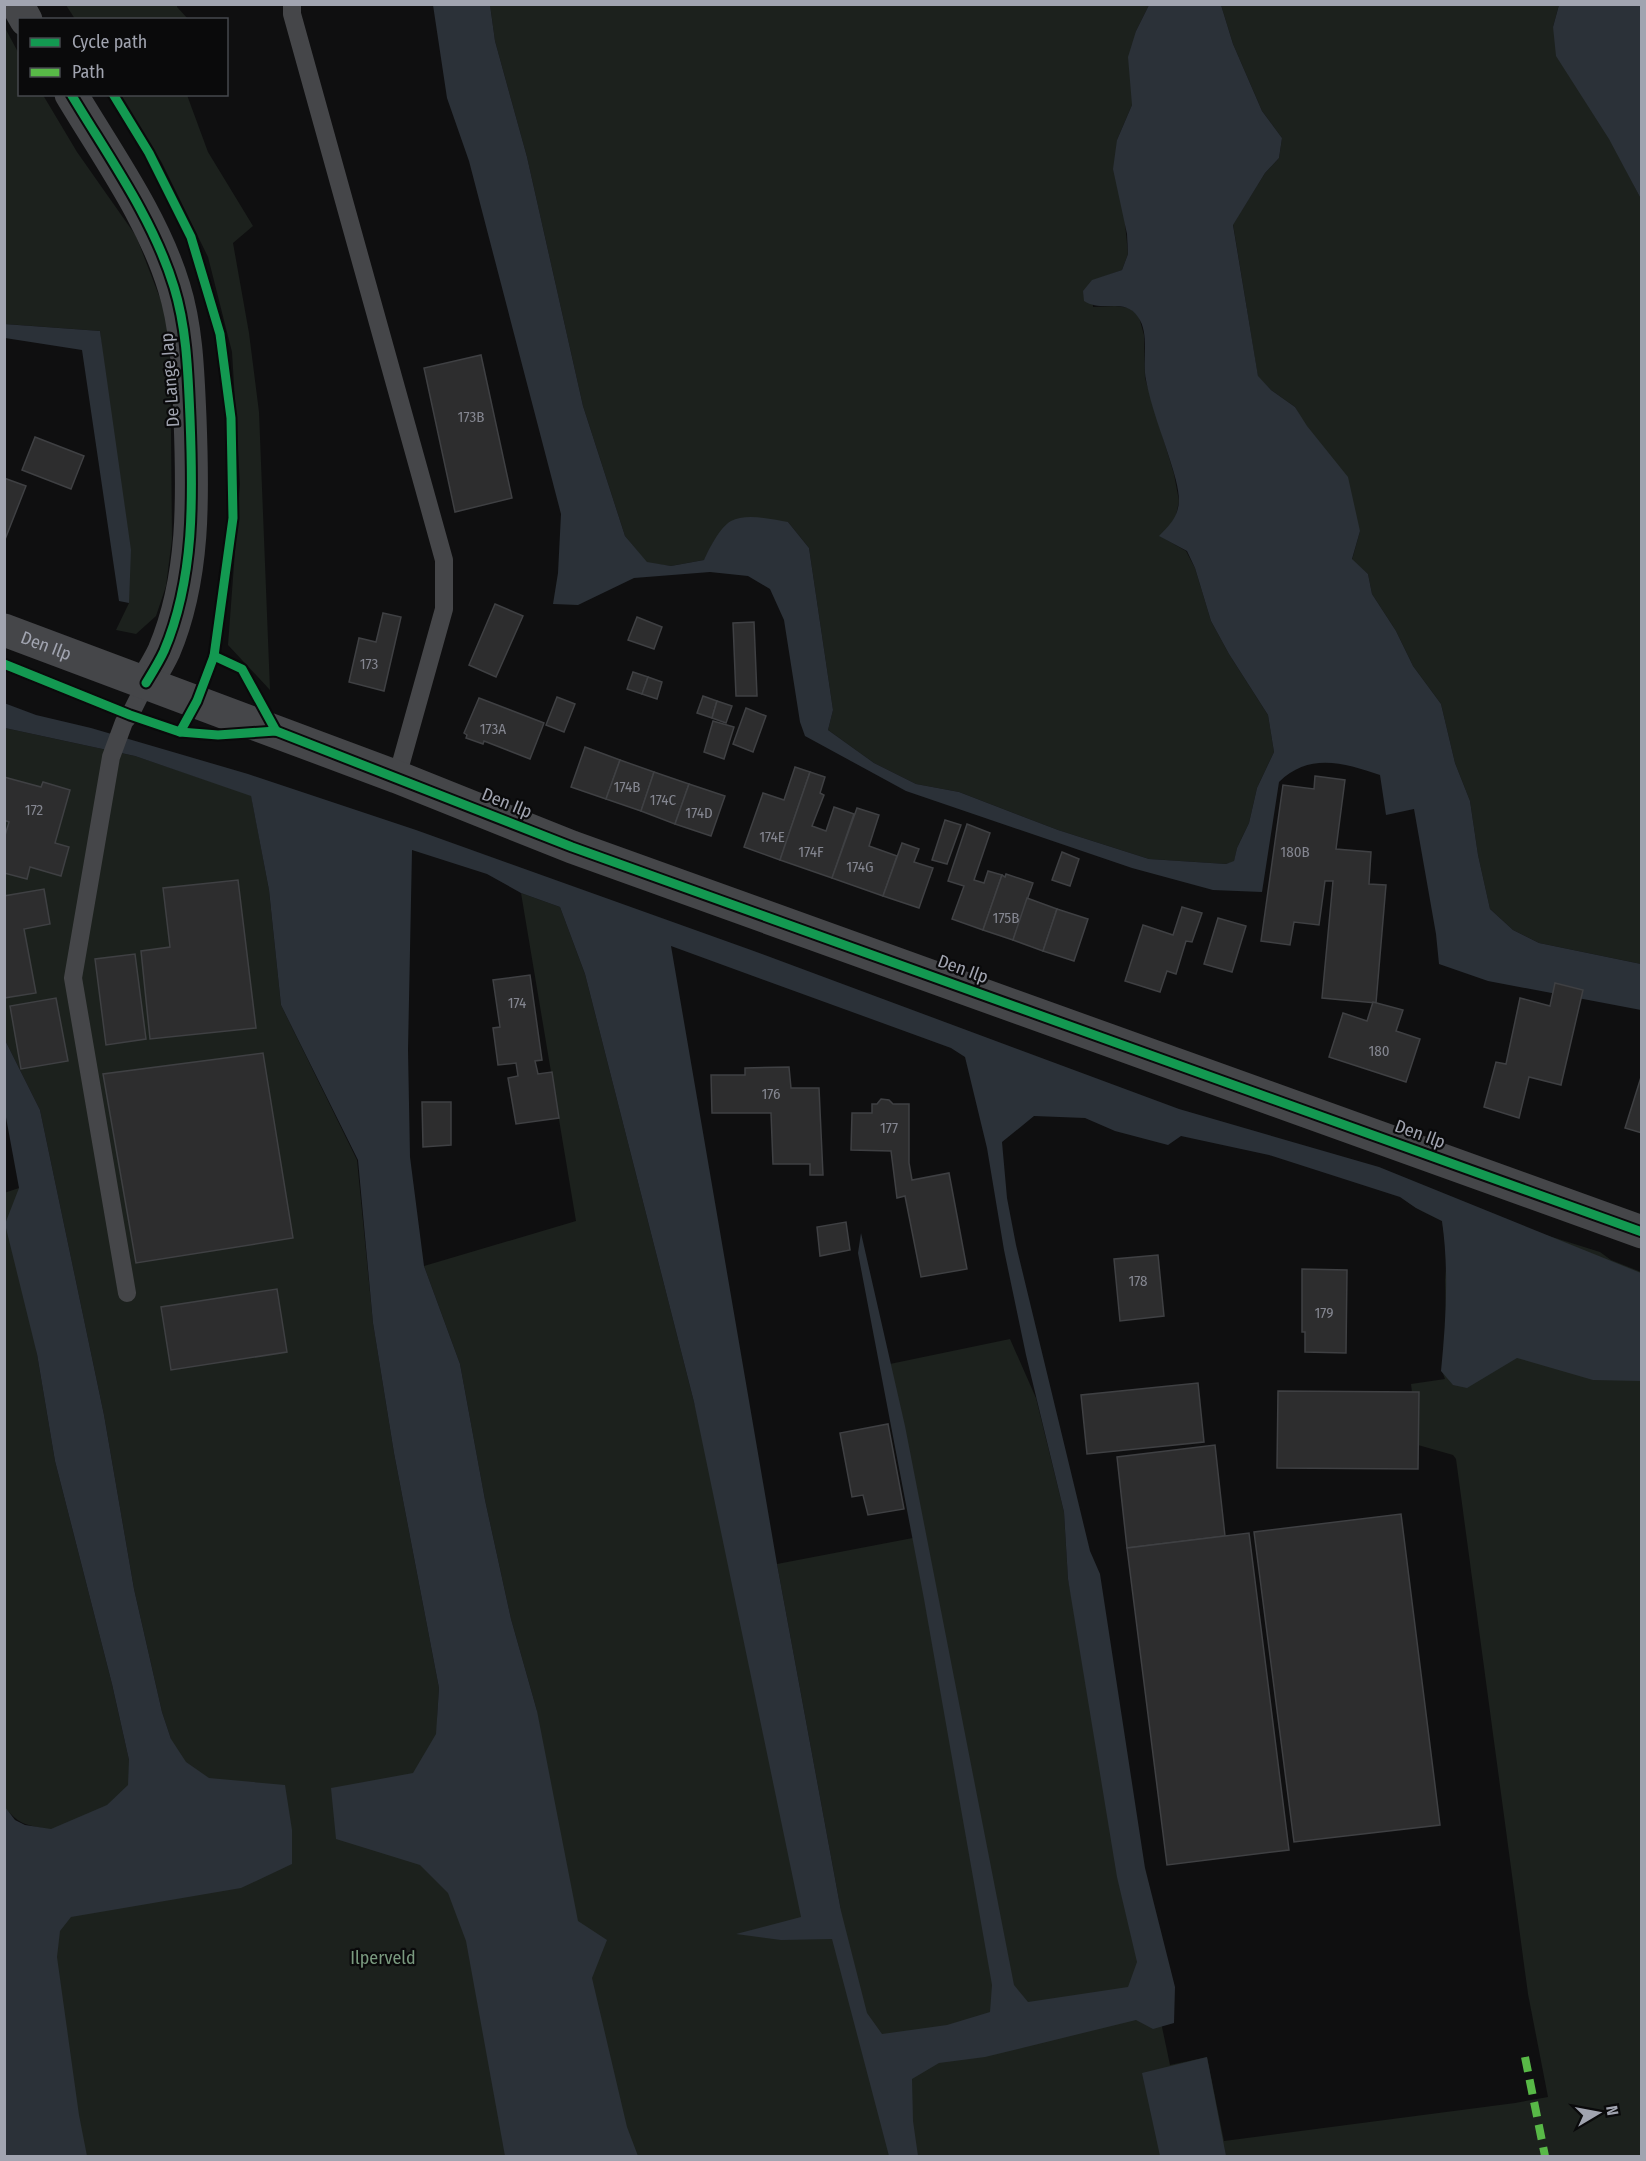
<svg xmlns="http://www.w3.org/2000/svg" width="1646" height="2161" font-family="'Fira Sans Condensed',sans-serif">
	<rect width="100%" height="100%" fill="#0f0f10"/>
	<g fill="#1c211d">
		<polygon points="66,5 177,5 177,7 188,19 75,19"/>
		<polygon points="490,5 1149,5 1136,31 1132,105 1117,140 1128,254 1122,270 1092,281 1093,307 1115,306 1130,308 1139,317 1144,335 1145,378 1174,474 1179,501 1175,521 1160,536 1186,551 1195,568 1211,621 1229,654 1268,715 1274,752 1257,788 1249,823 1237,848 1234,862 1226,864 1149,859 1058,830 959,792 916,784 874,763 828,730 833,710 809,548 788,522 714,541 704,560 671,566 647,563 625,536 583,406 527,157 495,41"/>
		<polygon points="1221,5 1559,5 1553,27 1641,199 1641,964 1539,943 1513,930 1490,909 1478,855 1470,801 1455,763 1441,704 1413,666 1396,631 1372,594 1368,574 1352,560 1360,531 1295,407 1271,390 1258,377 1233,224 1265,173 1279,158 1282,138 1262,111 1233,44"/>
		<polygon points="4,26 19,54 20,94 43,95 77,152 136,236 170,324 172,539 166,586 156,616 136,634 116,630 129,603 100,331 5,324"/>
		<polygon points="120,95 187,95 208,152 253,226 233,243 249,333 259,412 270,690 228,645 240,484 232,352 208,257 162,163"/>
		<path d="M 5,728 L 135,756 L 251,795 L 269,890 L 281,1005 L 357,1160 L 373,1323 L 394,1453 L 439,1688 L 437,1720 L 537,1711 L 511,1619 L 485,1500 L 460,1364 L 424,1266 L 576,1221 L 521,893 L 560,907 L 585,974 L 694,1402 L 841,1911 L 777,1564 L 918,1537 L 885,1365 L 1010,1339 L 1036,1398 L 1064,1512 L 1068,1579 L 1170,2065 L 1207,2057 L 1224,2141 L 1515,2103 L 1548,2097 L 1528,1994 L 1456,1459 L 1453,1455 L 1418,1445 L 1411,1384 L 1445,1379 L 1442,1371 L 1446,1321 L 1445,1280 L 1447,1254 L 1442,1221 C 1411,1206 1404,1203 1384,1175 L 1533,1231 L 1600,1252 L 1611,1260 L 1641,1272 L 1641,2156 L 5,2156 L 4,1836 L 50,1830 C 26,1824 22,1827 4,1807 L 4,1193 L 19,1188 L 37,1354 L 55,1461 L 112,1684 L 129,1760 L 171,1739 L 162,1712 L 134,1589 L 104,1415 L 40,1110 L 5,1040 Z"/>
	</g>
	<g fill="#2b3138" fill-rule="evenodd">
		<path d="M 433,5 L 490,5 L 495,41 L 527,157 L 583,406 L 625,536 L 647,562 L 671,566 L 704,560 C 709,549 720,527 731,521 C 745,513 772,519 788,522 L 809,548 L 833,710 L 828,730 L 874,763 L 916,784 L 959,792 L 1058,830 L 1149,859 L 1226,864 L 1234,861 L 1237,848 L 1249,823 L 1257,788 L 1274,752 L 1268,715 L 1229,654 L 1211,621 L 1195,568 L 1187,551 L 1159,536 C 1170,525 1178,517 1179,501 C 1179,488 1174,473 1170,460 C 1162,434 1151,407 1146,380 C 1142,361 1150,333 1138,317 C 1125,297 1102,313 1084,301 L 1083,291 L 1092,280 L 1122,270 L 1128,254 L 1127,234 L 1113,169 L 1117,140 L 1132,105 L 1128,57 L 1136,31 L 1149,5 L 1221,5 L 1233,44 L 1262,111 L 1282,138 L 1279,158 L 1265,173 L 1233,225 L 1258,376 L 1271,390 L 1295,407 L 1307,426 L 1348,477 L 1360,531 L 1352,559 L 1368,574 L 1372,594 L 1396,631 L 1413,666 L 1441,704 L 1455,763 L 1470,801 L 1478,855 L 1490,909 L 1513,930 L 1539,943 L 1641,964 L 1641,1010 L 1488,981 L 1439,964 L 1436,934 L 1414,809 L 1386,815 L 1380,775 C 1345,763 1309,752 1279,782 L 1262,892 L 1213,890 L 1132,868 L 906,791 L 805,736 L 800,722 L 784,620 L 770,589 L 748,576 L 710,572 L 634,578 L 578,605 L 553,604 L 558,573 L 561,514 L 469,161 L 447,98 Z"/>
		<polygon points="1559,5 1641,5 1641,199 1609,139 1556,56 1553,27"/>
		<polygon points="4,324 100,331 131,550 129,603 119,601 82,350 5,338"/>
		<path d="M 4,703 L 36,715 L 91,728 L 248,774 L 416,830 L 751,950 L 1179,1109 L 1379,1167 L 1641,1273 L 1641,1381 L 1593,1380 L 1517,1358 L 1467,1388 L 1453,1385 L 1441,1371 C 1446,1321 1449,1270 1442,1221 L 1416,1208 L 1400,1197 L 1269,1155 L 1181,1136 L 1168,1145 L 1115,1131 L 1085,1118 L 1034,1116 L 1002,1142 L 1007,1198 L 1016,1245 L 1090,1551 L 1100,1574 L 1145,1868 L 1175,1987 L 1174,2023 L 1153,2029 L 1136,2020 L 985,2057 L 939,2063 L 912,2079 L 913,2121 L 918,2156 L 889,2156 L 832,1939 L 781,1940 L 736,1934 L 801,1917 L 694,1402 L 585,974 L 560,907 L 521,893 L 487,874 L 412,850 L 408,1050 L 410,1157 L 424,1266 L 460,1364 L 485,1500 L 511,1619 L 537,1711 L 578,1921 L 607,1940 L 592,1978 L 627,2127 L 638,2156 L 505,2156 L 466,1941 L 448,1893 L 420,1865 L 336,1839 L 331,1788 L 413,1773 L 436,1734 L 439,1688 L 394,1453 L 373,1323 L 358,1160 L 281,1005 L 269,890 L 251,796 L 135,756 L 5,728 ZM 671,946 L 951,1048 L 965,1057 L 987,1148 L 1004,1250 L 1026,1355 L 1064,1512 L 1068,1579 L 1117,1877 L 1137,1962 L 1128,1987 L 1028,2002 L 1014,1985 L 905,1426 L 861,1233 L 858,1253 L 924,1599 L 992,1985 L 990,2012 L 947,2025 L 882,2034 L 867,2013 L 841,1911 L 777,1564 Z"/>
		<polygon points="4,1038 40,1110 104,1415 134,1589 162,1712 171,1739 186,1762 209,1778 285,1785 292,1830 292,1864 241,1888 71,1917 60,1931 57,1957 79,2115 87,2156 5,2156 5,1807 15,1820 25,1825 51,1829 107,1805 128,1785 129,1760 112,1684 55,1461 37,1354 5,1224 19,1188 5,1112"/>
		<polygon points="1207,2057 1226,2156 1160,2156 1142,2073"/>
	</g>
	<g fill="#2d2d2e" stroke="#3f4043" stroke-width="1.5">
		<polygon points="481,355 512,498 455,512 424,368"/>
		<polygon points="35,437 84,456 71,489 22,470"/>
		<polygon points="4,478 26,486 4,542"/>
		<polygon points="495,604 523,616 496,677 469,665"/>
		<polygon points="383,613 401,617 384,691 349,682 359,638 376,642"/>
		<polygon points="637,617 662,627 654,649 628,640"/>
		<polygon points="754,622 757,696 736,696 733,623"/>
		<polygon points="633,672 648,677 642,694 627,689"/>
		<polygon points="648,677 662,682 657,699 642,694"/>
		<polygon points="703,696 717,701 712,718 697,713"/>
		<polygon points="557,697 575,704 564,732 546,725"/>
		<polygon points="479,698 544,723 530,759 484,741 483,744 466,738 467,735 464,733"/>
		<polygon points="717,701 732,706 726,723 712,718"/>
		<polygon points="746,708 766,716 753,752 733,744"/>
		<polygon points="713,721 734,727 724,759 704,752"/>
		<polygon points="585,747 620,760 606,799 571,787"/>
		<polygon points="620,760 654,772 641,811 606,799"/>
		<polygon points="795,767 810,772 780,860 744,847 763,793 784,800"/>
		<polygon points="654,772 689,784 675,824 641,811"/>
		<polygon points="810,772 825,777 820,793 824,795 812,826 826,831 834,807 854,814 832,878 780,860"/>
		<polygon points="1315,776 1345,780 1336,849 1371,852 1369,884 1386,885 1376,1003 1322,998 1333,881 1325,881 1319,925 1294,922 1290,945 1261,941 1283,785 1314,789"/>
		<polygon points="4,777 41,787 43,782 70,790 55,843 69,847 61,876 30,867 27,879 4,873 4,839 9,822 4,820"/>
		<polygon points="689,784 725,796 711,836 675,824"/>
		<polygon points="857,808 879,815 869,846 897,856 883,896 832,878"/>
		<polygon points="945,820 961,825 947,864 932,860"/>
		<polygon points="967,824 990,833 974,880 984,883 988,871 1002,875 983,930 952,919 964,886 948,881"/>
		<polygon points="902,843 919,849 914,862 933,868 919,908 883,896"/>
		<polygon points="1062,852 1079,859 1070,886 1052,880"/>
		<polygon points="1006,874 1033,883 1013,940 983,930 1002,875 1005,877"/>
		<polygon points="238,880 256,1028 150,1039 141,951 170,947 163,888"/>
		<polygon points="44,889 50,924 24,929 36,993 4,998 4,896"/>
		<polygon points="1027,898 1057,909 1043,951 1013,940"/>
		<polygon points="1182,907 1202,913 1192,942 1186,941 1176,974 1167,971 1160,992 1125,981 1143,925 1173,935"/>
		<polygon points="1057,909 1088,919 1074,961 1043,951"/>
		<polygon points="1218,918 1246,926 1232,972 1204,964"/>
		<polygon points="135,954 146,1039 106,1045 95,959"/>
		<polygon points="530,975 542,1060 535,1061 538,1074 552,1072 559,1118 516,1124 508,1078 518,1076 516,1063 498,1065 493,1028 500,1027 493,980"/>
		<polygon points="1555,983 1583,990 1561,1085 1529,1077 1519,1118 1484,1107 1496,1062 1506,1064 1520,998 1550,1006"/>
		<polygon points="56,998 68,1061 21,1069 10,1006"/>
		<polygon points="1373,1002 1403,1010 1396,1031 1420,1039 1406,1082 1329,1057 1343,1013 1367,1021"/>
		<polygon points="263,1053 293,1238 136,1263 103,1074"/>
		<polygon points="789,1067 791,1088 819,1088 823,1175 810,1175 810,1164 773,1164 771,1113 712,1113 711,1075 745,1075 745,1068"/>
		<polygon points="1642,1074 1642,1133 1625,1128"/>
		<polygon points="881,1099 889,1100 893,1104 909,1104 909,1163 912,1180 949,1173 967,1269 921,1277 905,1196 897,1198 891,1151 851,1150 852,1113 872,1113 872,1104 877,1104"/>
		<polygon points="422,1102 451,1102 451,1145 423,1147"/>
		<polygon points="846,1222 850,1250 820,1256 817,1227"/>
		<polygon points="1158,1255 1164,1316 1120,1321 1114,1259"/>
		<polygon points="1302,1269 1347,1270 1346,1353 1305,1352 1305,1332 1302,1332"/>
		<polygon points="277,1289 287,1352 171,1370 161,1307"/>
		<polygon points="1198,1383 1204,1442 1087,1454 1081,1395"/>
		<polygon points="1278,1391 1419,1392 1418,1469 1277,1468"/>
		<polygon points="888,1424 904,1509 868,1515 863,1495 852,1497 840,1433"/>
		<polygon points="1215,1445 1225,1536 1127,1548 1117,1457"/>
		<polygon points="1401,1514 1440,1825 1294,1842 1254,1532"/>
		<polygon points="1249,1533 1289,1850 1167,1865 1127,1548"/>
	</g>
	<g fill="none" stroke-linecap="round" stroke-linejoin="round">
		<g stroke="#454649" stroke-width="18">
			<polyline points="292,4 292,14 444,560 444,609 397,777"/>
			<polyline points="127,1293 73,978 111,757 124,722 130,715 146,683"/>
		</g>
		<g stroke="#454649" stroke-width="33">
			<polyline points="17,4 26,20"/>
			<path d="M 71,94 C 108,156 153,218 174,287 C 187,329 188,374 190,418 C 193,496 195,578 164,651 C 159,662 152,673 146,683"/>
		</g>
		<path stroke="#454649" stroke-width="33" id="s1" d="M 4,630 L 397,777 L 572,847 L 1642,1232"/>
		<polyline stroke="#58b947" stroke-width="8" stroke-dasharray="15 8" stroke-linecap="butt" points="1525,2057 1545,2156"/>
		<defs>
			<g id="cycleway">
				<path d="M 71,94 C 108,156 153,218 174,287 C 187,329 188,374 190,418 C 193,496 195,578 164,651 C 159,662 152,673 146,683"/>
				<polyline points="214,656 242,669 276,731"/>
				<polyline points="4,664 130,715 180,732 197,701 214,656 233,518 231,418 220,334 191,237 149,153 113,94"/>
				<polyline points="180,732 218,735 276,731 572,847 1642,1232"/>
			</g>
		</defs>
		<use href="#cycleway" stroke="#0a0a0b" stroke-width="13"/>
		<use href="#cycleway" stroke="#139951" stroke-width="9"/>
	</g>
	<g text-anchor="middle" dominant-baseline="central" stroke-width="4.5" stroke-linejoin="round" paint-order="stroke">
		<g font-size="15" fill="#848690">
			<text x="471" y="417">173B</text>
			<text x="369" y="664">173</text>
			<text x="493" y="729">173A</text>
			<text x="627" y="787">174B</text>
			<text x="663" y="800">174C</text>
			<text x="34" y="810">172</text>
			<text x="699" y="813">174D</text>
			<text x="772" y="837">174E</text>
			<text x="811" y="852">174F</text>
			<text x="1295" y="852">180B</text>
			<text x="860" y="867">174G</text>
			<text x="1006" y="918">175B</text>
			<text x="517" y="1003">174</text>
			<text x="1379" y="1051">180</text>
			<text x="771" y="1094">176</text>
			<text x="889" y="1128">177</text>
			<text x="1138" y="1281">178</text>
			<text x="1324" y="1313">179</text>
		</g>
		<g font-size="18" fill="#a1a4b0" stroke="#0a0a0b">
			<text transform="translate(170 380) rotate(-94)">De Lange Jap</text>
			<text stroke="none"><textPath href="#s1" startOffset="45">Den Ilp</textPath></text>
			<text transform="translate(507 803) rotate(22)">Den Ilp</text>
			<text transform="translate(963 969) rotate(20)">Den Ilp</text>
			<text transform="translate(1420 1134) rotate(20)">Den Ilp</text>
		</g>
		<g font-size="18" fill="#7a9a7f" stroke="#0a0a0b">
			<text x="383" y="1958">Ilperveld</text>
		</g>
	</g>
	<rect width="1646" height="2161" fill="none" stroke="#a1a4b0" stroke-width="12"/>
	<rect x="18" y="18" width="210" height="78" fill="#0a0a0b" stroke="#46484d" stroke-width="1.5"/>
	<rect x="30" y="38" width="30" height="9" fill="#139951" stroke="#46484d" stroke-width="1.5"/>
	<text x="72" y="48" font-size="18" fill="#a1a4b0">Cycle path</text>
	<rect x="30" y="68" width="30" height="9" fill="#58b947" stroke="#46484d" stroke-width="1.5"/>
	<text x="72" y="78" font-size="18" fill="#a1a4b0">Path</text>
	<g transform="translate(1598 2113) rotate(80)" stroke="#0a0a0b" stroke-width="4.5" paint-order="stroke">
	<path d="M0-4.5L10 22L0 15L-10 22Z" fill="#a1a4b0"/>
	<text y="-9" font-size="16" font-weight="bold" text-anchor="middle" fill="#a1a4b0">N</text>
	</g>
</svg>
